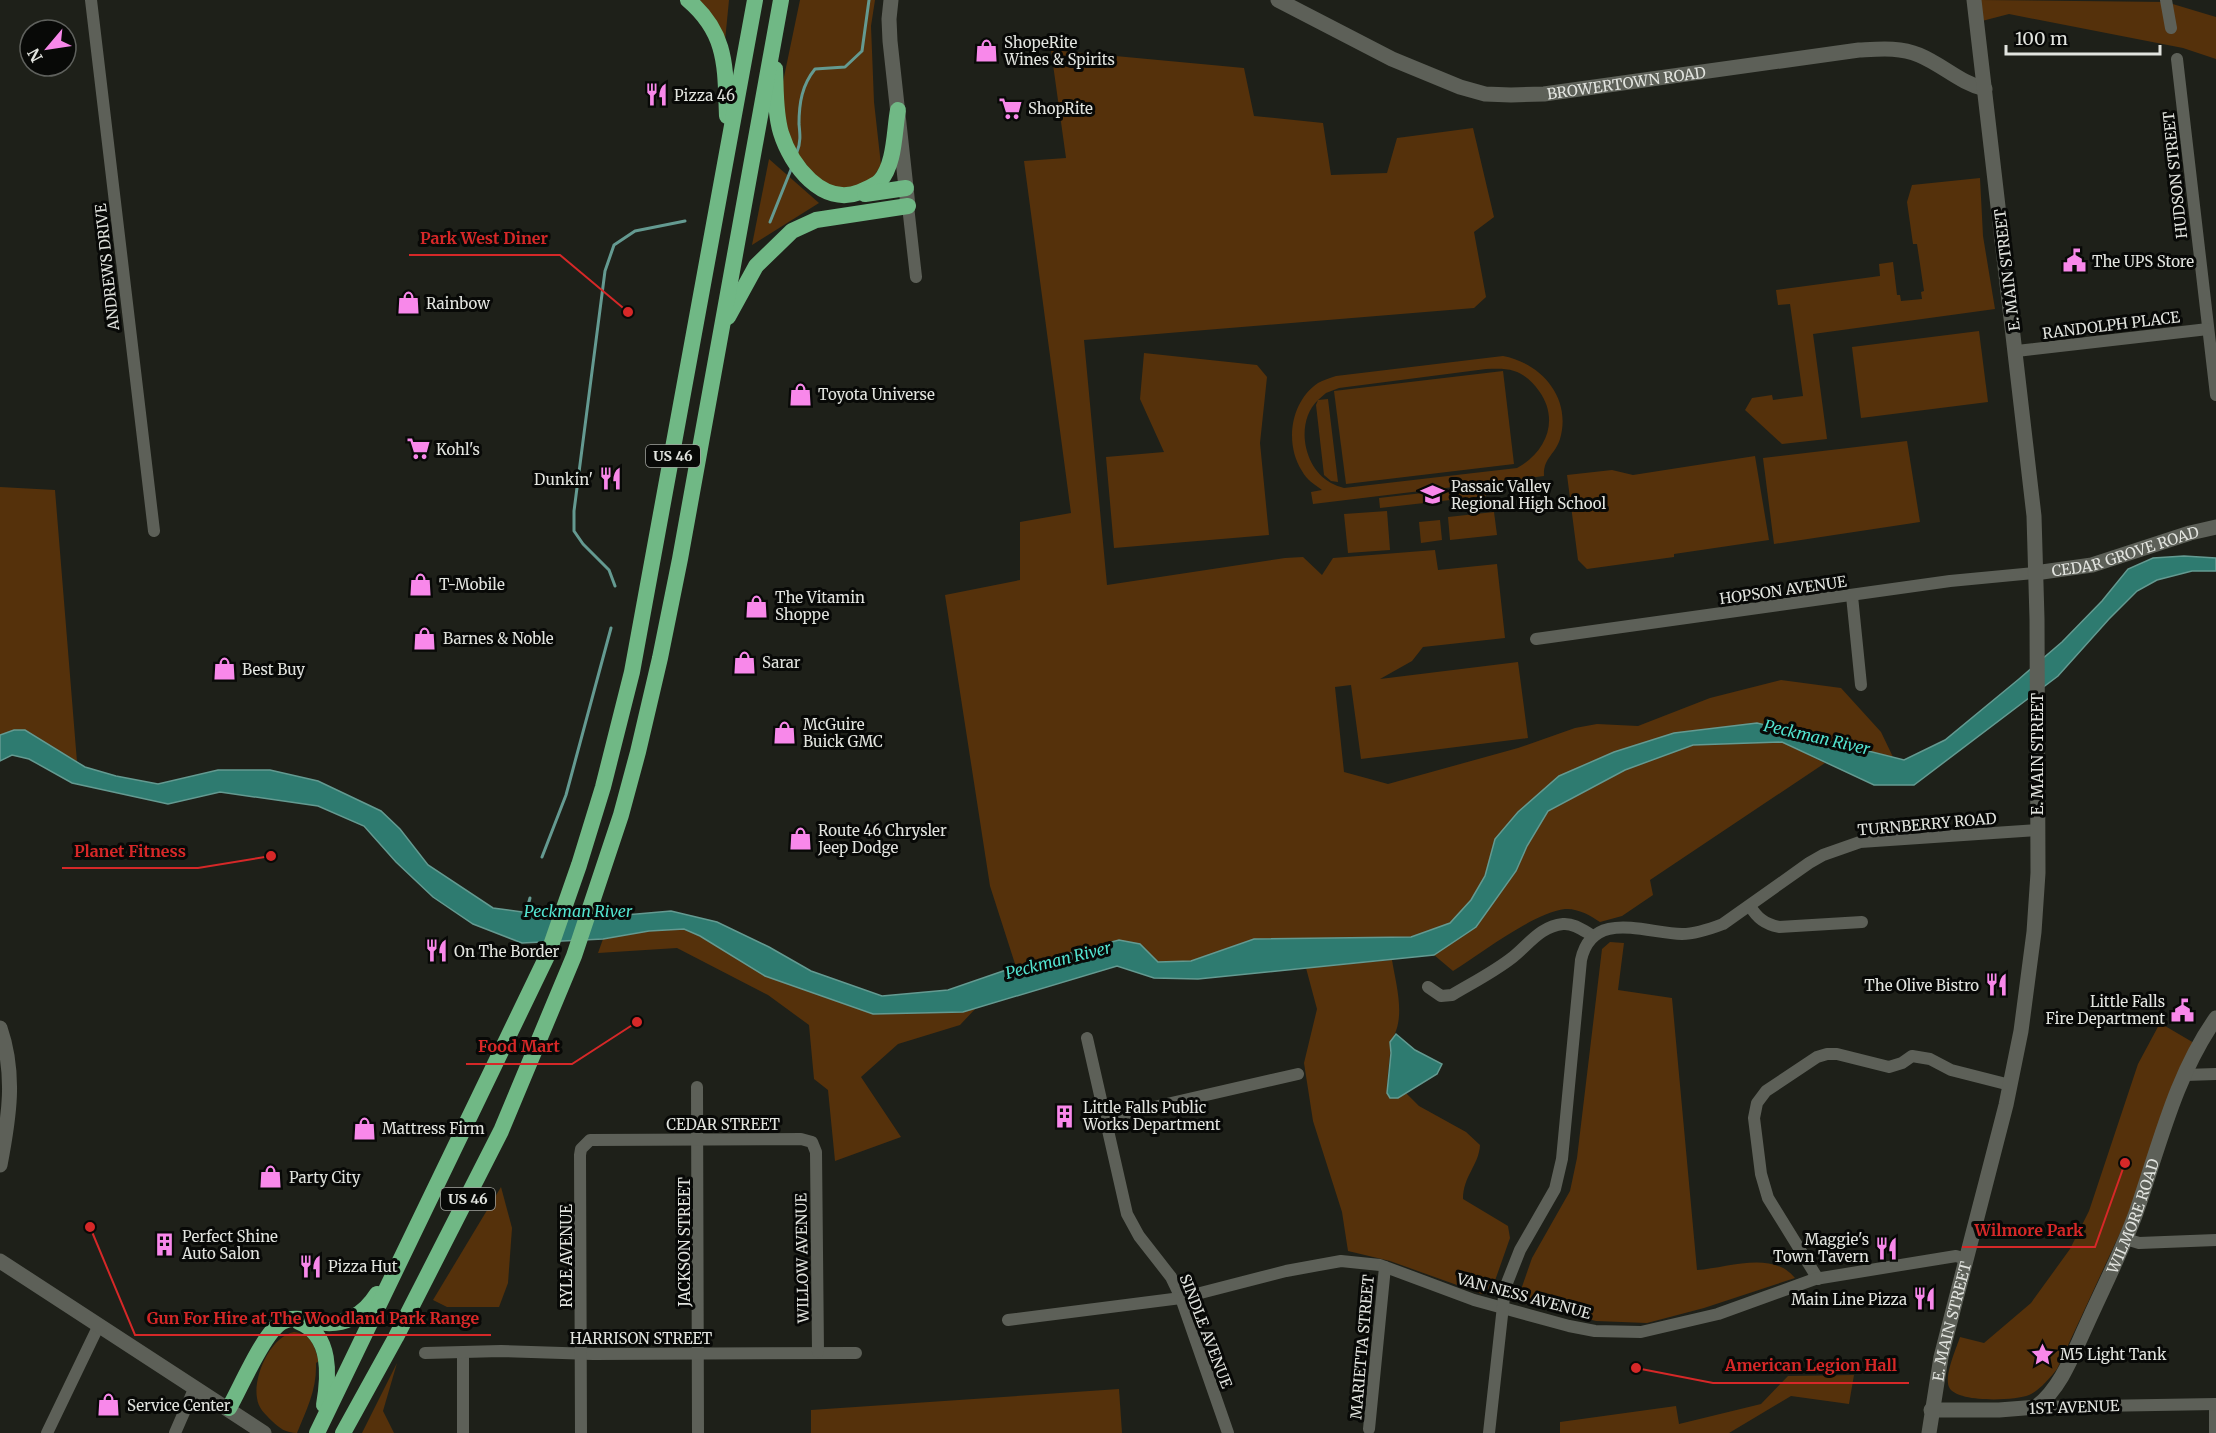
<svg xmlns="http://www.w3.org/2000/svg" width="2216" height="1433" font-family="Merriweather,serif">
	<rect width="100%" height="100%" fill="#1e2019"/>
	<g fill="#55310b" fill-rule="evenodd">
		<polygon points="694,0 729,0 725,41"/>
		<polygon points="800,0 875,0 871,26 874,102 881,165 873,178 854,191 828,189 810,174 793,148 779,101"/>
		<polygon points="1980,0 2166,2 2216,17 2216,59 2183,48 2009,14 1982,21"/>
		<polygon points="1051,50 1244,68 1254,116 1323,123 1331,175 1387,173 1397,138 1473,128 1494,217 1474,232 1486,297 1474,308 1084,340 1107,585 1285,558 1303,557 1322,575 1333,558 1435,550 1438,570 1497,564 1505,638 1423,647 1412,661 1380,679 1518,662 1528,738 1361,759 1351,685 1335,687 1344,772 1388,784 1518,748 1575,728 1597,724 1638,726 1710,698 1781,680 1841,688 1881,732 1893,757 1757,723 1674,733 1495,839 1485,876 1471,900 1450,923 1411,937 1254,939 1191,961 1158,962 1140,944 1118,940 1016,967 990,886 945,595 1020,580 1020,522 1071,513 1024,161 1066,158"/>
		<polygon points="769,159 819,203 752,245"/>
		<polygon points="1980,178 1983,236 1995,309 1813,334 1827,439 1782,444 1745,410 1752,398 1772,395 1773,400 1803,396 1790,304 1778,305 1776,290 1880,276 1879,264 1893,262 1897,295 1900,295 1901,301 1922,299 1921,292 1924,291 1917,244 1913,244 1907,202 1912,185"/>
		<polygon points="1979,331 1988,402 1861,418 1852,347"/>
		<polygon points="1144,353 1257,365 1267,377 1260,443 1269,535 1114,548 1106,457 1164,452 1140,399"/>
		<path d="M 1503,356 C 1541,363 1572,398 1560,439 C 1555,455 1543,458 1544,476 L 1313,504 L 1311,492 L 1322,490 C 1314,484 1307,480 1302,471 C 1284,443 1291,401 1318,383 C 1323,380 1330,378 1336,376 ZM 1486,369 C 1495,369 1505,368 1514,371 C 1524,374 1533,382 1539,391 C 1560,420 1546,452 1517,468 L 1344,488 C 1340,487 1335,485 1331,483 C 1303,468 1295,422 1318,400 L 1316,405 L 1324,475 L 1331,481 L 1338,482 L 1328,399 L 1318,400 L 1326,393 L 1339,388 Z"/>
		<polygon points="1503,371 1514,464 1346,484 1334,391"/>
		<polygon points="1907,441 1920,522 1774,544 1763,458"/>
		<polygon points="1755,456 1769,540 1674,554 1674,557 1587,569 1578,560 1567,475 1612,470 1633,475"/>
		<polygon points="1484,486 1486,496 1380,508 1379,498"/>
		<polygon points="0,487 55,490 77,762 26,730 14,730 0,735"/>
		<polygon points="1387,511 1390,550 1348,553 1344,514"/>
		<polygon points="1494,512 1497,535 1450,540 1448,517"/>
		<polygon points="1440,520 1442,540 1421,543 1419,522"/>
		<path d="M 1782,742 L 1825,763 L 1650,880 L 1653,895 L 1622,916 L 1600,922 C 1590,915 1577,908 1565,909 C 1533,913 1482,953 1453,971 L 1434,955 L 1476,927 L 1516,871 L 1527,846 L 1548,811 L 1625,770 L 1693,745 Z"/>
		<polygon points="684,929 872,1014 949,1012 977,1007 960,1025 898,1044 861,1077 901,1137 835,1161 828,1090 814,1079 809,1025 768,995 677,948 598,953 603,939 649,931"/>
		<path d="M 1610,942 L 1624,943 L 1618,990 L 1672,998 L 1697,1270 C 1728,1268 1772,1250 1795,1278 L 1704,1308 L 1647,1323 L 1596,1321 L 1517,1301 L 1532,1258 L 1570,1191 L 1577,1158 L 1602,949 Z"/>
		<path d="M 1392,960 C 1396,985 1407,1020 1390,1042 C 1392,1058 1383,1086 1391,1098 L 1398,1098 L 1406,1093 L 1419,1106 L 1466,1132 L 1480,1145 C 1479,1165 1463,1176 1463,1199 L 1508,1226 L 1510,1238 L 1491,1292 L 1482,1294 L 1390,1261 L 1348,1251 L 1342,1212 L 1313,1121 L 1304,1063 L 1317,1009 L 1306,968 Z"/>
		<path d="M 2160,1023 L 2194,1043 L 2126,1220 L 2057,1369 C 2049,1379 2040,1390 2029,1395 C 2014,1401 1956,1403 1949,1387 C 1944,1376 1956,1349 1960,1337 L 1984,1343 L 2031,1303 L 2070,1249 L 2089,1211 L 2138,1064 Z"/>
		<polygon points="501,1187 512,1228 508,1283 499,1307 447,1307 433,1300"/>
		<path d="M 294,1332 C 312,1334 314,1346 319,1361 L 316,1363 C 317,1389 307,1409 297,1433 C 286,1433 279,1428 272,1421 C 265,1414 258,1408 257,1398 C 253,1376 271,1336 294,1332 Z"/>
		<polygon points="397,1363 383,1411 394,1433 362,1433"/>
		<polygon points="1854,1375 1849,1404 1791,1396 1729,1433 1560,1433 1560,1422 1676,1406 1679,1424 1761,1404 1788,1376"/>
		<polygon points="1119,1389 1122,1433 811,1433 811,1410"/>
	</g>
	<g fill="#2e7b70" stroke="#649a91" stroke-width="1.5">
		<polygon points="2184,556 2216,558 2216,571 2192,571 2157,580 2137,591 2109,619 2058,676 1914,785 1874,785 1782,742 1693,745 1625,770 1548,811 1527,846 1516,871 1476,927 1434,955 1198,979 1154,978 1117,966 963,1012 873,1014 765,976 700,936 684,929 649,931 603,939 522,943 473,924 433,897 396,862 364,826 318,806 220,792 168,804 72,783 29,759 12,755 0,761 0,735 14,730 25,730 85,767 116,776 158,784 218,770 270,770 318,781 381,811 400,829 428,865 493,908 537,914 614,916 671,911 717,922 769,947 811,971 882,996 948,990 1006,970 1119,940 1140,944 1158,962 1191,961 1254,939 1411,937 1450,923 1471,900 1485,876 1495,839 1518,812 1559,776 1614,752 1674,733 1757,723 1904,760 1945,740 2019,679 2062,642 2102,601 2128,569 2153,558"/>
		<polygon points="1396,1034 1415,1050 1442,1064 1437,1074 1398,1098 1390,1098 1387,1093 1391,1053 1390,1042"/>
	</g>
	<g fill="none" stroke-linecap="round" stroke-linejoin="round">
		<g stroke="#649a91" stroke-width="3">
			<path d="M 797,152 C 801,142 800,134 799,124 C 799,103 802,85 815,69 L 845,67 L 862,51 L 869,0"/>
			<polyline points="770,222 792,167"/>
			<polyline points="615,586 609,570 583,544 574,531 574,511 605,271 614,245 635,231 685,221"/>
			<polyline points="542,857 566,795 611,628"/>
			<polyline points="523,915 526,912 530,898"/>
		</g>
		<g stroke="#5d6058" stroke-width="12">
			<polyline points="91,0 154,531"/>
			<polyline points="2166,0 2171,28"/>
			<polyline points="2177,59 2216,395"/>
			<polyline points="908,206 916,277"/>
			<polyline points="2017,351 2208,329"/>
			<polyline points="1852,596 1861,685"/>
			<polyline points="1536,639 1950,581 2035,573"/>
			<path d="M 1750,906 C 1757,918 1765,924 1779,927 L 1862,922"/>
			<path d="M 1428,987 L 1441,996 L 1452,995 C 1472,983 1494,972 1513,957 C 1529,944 1541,926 1563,924 C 1574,923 1584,931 1593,936"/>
			<polyline points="1087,1038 1127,1214 1139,1236 1171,1277 1181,1298 1228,1433"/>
			<polyline points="2185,1075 2216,1074"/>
			<polyline points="697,1087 698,1433"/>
			<polyline points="1106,1118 1298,1074"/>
			<polyline points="2126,1239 2139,1243 2216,1240"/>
			<polyline points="1818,1279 1768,1198 1761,1174 1754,1118 1757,1103 1766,1091 1817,1057 1827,1054 1837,1054 1889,1067 1902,1063 1912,1056 1930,1059 1951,1070 2010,1085"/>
			<polyline points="1008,1320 1181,1298 1286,1271 1341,1261 1380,1265 1474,1300 1569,1326 1595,1331 1641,1332 1718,1314 1815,1279 1956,1256 1966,1259"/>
			<polyline points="463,1352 463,1433"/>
			<polyline points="425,1353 501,1351 593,1354 856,1353"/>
			<polyline points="2215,1404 2215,1433"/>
			<polyline points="2036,1407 2216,1404"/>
			<polyline points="1369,1429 1385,1267"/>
			<polyline points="47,1433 99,1325"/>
			<polyline points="175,1433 195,1387"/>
			<polyline points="581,1433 580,1155 581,1149 590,1140 801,1139 812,1142 816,1152 818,1352"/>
			<path d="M 1489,1433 L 1505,1288 L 1520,1250 L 1555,1189 L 1562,1159 L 1581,960 C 1592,909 1645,933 1682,934 C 1696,934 1710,929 1723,924 L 1809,863 L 1823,855 L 1860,842 L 2038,830"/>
		</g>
		<g stroke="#5d6058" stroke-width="15">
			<polyline points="891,0 889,19 890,41 908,206"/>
			<path id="s1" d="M 1278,0 L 1392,59 L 1460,87 L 1485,94 L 1511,95 L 1544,94 L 1859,50 C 1880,49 1900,47 1919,55 C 1943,65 1960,83 1985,89"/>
			<path id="s2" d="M 2035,573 L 2092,565 L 2190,533 L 2216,527"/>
			<path d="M 0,1028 C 16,1074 9,1118 0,1165"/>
			<path id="s3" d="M 1931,1410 L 1999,1410 L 2036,1407 C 2061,1388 2073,1354 2086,1326 C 2103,1288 2122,1251 2136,1213 C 2159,1147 2175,1076 2216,1018"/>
		</g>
		<g stroke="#5d6058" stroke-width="15">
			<polyline points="0,1261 264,1433"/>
			<path id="s4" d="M 1929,1433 L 1941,1357 L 2006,1105 L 2021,1031 L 2034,932 L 2038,873 L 2037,619 L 2034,516 L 1974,0"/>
		</g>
		<g stroke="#70b885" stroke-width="16">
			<path d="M 688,0 C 728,34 725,68 727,116"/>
			<path d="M 775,69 C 776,90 775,113 781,133 C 791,165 822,207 860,192 C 866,189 875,186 880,181 C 895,164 894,132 898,110"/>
			<polyline points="865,194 906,188"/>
			<polyline points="728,317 756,266 792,231 816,220 908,206"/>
			<path d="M 299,1322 C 332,1335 329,1376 324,1405"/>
			<path d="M 229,1408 C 240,1389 264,1332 282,1322 C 293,1316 306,1320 318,1322 C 343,1327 364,1315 377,1294"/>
			<polyline points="317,1433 548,954 579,865 603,787 632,672 755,0"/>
			<polyline points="343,1433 396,1337 501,1131 574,956 621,815 638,752 660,658 680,559 781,0"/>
		</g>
	</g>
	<defs>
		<symbol id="shop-bare" viewBox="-9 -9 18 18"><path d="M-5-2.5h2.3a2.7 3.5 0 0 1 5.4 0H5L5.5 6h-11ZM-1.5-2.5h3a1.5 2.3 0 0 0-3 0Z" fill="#f888ea" stroke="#080907" stroke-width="2.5" paint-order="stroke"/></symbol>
		<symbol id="restaurant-bare" viewBox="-9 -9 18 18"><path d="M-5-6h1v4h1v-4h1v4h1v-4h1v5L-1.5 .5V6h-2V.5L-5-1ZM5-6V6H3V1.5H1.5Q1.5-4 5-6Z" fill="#f888ea" stroke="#080907" stroke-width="2.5" paint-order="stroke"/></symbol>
		<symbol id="supermarket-bare" viewBox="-9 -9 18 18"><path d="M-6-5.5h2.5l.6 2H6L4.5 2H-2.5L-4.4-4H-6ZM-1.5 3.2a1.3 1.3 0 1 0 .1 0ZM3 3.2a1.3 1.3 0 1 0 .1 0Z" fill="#f888ea" stroke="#080907" stroke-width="2.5" paint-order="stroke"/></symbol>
		<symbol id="civic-bare" viewBox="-9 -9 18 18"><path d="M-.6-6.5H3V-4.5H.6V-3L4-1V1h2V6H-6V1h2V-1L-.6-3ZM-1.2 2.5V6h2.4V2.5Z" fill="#f888ea" stroke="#080907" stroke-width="2.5" paint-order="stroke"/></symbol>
		<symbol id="school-bare" viewBox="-9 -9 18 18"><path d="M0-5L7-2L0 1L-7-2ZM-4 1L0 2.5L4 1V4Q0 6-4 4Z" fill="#f888ea" stroke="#080907" stroke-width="2.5" paint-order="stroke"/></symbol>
		<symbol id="building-bare" viewBox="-9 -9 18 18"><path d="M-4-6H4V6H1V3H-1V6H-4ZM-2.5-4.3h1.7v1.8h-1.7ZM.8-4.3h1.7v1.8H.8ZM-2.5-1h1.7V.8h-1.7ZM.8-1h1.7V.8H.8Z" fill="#f888ea" stroke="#080907" stroke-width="2.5" paint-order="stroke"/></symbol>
		<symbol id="sight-bare" viewBox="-9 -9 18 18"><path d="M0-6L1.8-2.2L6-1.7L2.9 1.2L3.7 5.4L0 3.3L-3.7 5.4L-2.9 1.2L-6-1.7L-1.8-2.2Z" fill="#f888ea" stroke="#080907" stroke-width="2.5" paint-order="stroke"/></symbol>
	</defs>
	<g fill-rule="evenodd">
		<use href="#shop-bare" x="970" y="34" width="33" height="33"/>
		<use href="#restaurant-bare" x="640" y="78" width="33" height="33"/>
		<use href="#supermarket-bare" x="994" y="92" width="33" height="33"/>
		<use href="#civic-bare" x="2058" y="244" width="33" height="33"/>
		<use href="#shop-bare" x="392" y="286" width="33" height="33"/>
		<use href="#shop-bare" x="784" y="378" width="33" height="33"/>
		<use href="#supermarket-bare" x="402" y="432" width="33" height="33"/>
		<use href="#restaurant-bare" x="594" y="462" width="33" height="33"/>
		<use href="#school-bare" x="1416" y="478" width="33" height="33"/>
		<use href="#shop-bare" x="404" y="568" width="33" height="33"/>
		<use href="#shop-bare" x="740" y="590" width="33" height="33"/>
		<use href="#shop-bare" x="408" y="622" width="33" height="33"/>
		<use href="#shop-bare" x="728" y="646" width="33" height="33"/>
		<use href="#shop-bare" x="208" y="652" width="33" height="33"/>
		<use href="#shop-bare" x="768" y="716" width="33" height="33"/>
		<use href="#shop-bare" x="784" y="822" width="33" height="33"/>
		<use href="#restaurant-bare" x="420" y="934" width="33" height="33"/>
		<use href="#restaurant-bare" x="1980" y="968" width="33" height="33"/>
		<use href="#civic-bare" x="2166" y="994" width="33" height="33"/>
		<use href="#building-bare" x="1048" y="1100" width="33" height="33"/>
		<use href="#shop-bare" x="348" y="1112" width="33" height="33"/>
		<use href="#shop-bare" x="254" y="1160" width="33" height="33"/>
		<use href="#building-bare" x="148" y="1228" width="33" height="33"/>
		<use href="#restaurant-bare" x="1870" y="1232" width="33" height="33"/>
		<use href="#restaurant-bare" x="294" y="1250" width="33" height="33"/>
		<use href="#restaurant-bare" x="1908" y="1282" width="33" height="33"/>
		<use href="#sight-bare" x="2026" y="1338" width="33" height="33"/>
		<use href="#shop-bare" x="92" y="1388" width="33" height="33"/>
	</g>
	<g text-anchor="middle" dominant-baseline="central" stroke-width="6" stroke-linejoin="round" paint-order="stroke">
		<g fill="#080907" stroke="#a1a29e" stroke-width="1.5">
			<rect x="646" y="445" width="54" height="22" rx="4.5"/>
			<rect x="441" y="1188" width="54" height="22" rx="4.5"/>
		</g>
		<g font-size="14" font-weight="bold" fill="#e2e4df">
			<text x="673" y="456">US 46</text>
			<text x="468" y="1199">US 46</text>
		</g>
		<g font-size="15" fill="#e2e4df" stroke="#080907" text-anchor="start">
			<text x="1004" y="42">ShopeRite<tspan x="1004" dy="17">Wines &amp; Spirits</tspan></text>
			<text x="674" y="95">Pizza 46</text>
			<text x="1028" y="108">ShopRite</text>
			<text x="2092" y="261">The UPS Store</text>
			<text x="426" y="303">Rainbow</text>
			<text x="818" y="394">Toyota Universe</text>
			<text x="436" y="449">Kohl's</text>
			<text x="593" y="479" text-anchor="end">Dunkin'</text>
			<text x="1451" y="486">Passaic Valley<tspan x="1451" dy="17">Regional High School</tspan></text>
			<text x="439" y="584">T-Mobile</text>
			<text x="775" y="597">The Vitamin<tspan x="775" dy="17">Shoppe</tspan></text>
			<text x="443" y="638">Barnes &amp; Noble</text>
			<text x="762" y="662">Sarar</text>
			<text x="242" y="669">Best Buy</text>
			<text x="803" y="724">McGuire<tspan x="803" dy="17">Buick GMC</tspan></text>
			<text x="818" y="830">Route 46 Chrysler<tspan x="818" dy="17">Jeep Dodge</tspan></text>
			<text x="454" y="951">On The Border</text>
			<text x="1979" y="985" text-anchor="end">The Olive Bistro</text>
			<text x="2165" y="1001" text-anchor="end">Little Falls<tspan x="2165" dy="17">Fire Department</tspan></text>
			<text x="1083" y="1107">Little Falls Public<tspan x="1083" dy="17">Works Department</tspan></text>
			<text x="382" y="1128">Mattress Firm</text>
			<text x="289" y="1177">Party City</text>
			<text x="182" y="1236">Perfect Shine<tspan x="182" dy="17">Auto Salon</tspan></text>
			<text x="1869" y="1239" text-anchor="end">Maggie's<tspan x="1869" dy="17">Town Tavern</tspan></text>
			<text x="328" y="1266">Pizza Hut</text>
			<text x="1907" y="1299" text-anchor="end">Main Line Pizza</text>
			<text x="2060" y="1354">M5 Light Tank</text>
			<text x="127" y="1405">Service Center</text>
		</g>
		<g font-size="15" fill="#e2e4df" stroke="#080907">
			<text stroke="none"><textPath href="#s1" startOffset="370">BROWERTOWN ROAD</textPath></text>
			<text transform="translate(2175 175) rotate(-96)">HUDSON STREET</text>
			<text transform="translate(107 267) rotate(-96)">ANDREWS DRIVE</text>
			<text transform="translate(2007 270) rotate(-97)">E. MAIN STREET</text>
			<text transform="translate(2111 325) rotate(-7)">RANDOLPH PLACE</text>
			<text stroke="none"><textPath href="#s2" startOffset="93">CEDAR GROVE ROAD</textPath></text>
			<text transform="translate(1783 590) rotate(-8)">HOPSON AVENUE</text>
			<text transform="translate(2037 754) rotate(-90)">E. MAIN STREET</text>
			<text transform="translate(1927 824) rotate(-5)">TURNBERRY ROAD</text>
			<text x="723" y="1124">CEDAR STREET</text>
			<text stroke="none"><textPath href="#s3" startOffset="321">WILMORE ROAD</textPath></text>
			<text transform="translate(684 1242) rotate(-90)">JACKSON STREET</text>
			<text transform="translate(566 1256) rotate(-90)">RYLE AVENUE</text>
			<text transform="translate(802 1258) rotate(-91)">WILLOW AVENUE</text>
			<text transform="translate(1524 1296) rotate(15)">VAN NESS AVENUE</text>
			<text stroke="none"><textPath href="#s4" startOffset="114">E. MAIN STREET</textPath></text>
			<text transform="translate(1206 1331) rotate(69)">SINDLE AVENUE</text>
			<text x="641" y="1338">HARRISON STREET</text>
			<text transform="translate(1362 1347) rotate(-85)">MARIETTA STREET</text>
			<text transform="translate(2074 1407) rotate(-2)">1ST AVENUE</text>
		</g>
		<g font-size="16" font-style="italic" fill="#53e4d0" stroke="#080907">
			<text transform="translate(1817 737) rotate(13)">Peckman River</text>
			<text x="578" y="911">Peckman River</text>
			<text transform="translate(1058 960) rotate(-14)">Peckman River</text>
		</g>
	</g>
	<path fill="none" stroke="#d62828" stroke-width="2" d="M628 312L560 255H409M271 856L198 868H62M637 1022L572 1064H466M2125 1163L2095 1247H1962M90 1227L135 1335H491M1636 1368L1713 1383H1909"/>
	<g fill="#d62828" stroke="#080907" stroke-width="2">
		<circle cx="628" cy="312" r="6"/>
		<circle cx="271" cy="856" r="6"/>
		<circle cx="637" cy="1022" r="6"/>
		<circle cx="2125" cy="1163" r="6"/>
		<circle cx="90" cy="1227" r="6"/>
		<circle cx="1636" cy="1368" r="6"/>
	</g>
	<g font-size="16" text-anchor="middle" font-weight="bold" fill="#d62828" stroke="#080907" stroke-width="6" stroke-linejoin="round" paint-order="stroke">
		<text x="484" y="244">Park West Diner</text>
		<text x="130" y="857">Planet Fitness</text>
		<text x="519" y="1052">Food Mart</text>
		<text x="2029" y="1236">Wilmore Park</text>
		<text x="313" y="1324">Gun For Hire at The Woodland Park Range</text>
		<text x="1811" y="1371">American Legion Hall</text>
	</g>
	<g transform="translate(48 48) rotate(241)"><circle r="28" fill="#080907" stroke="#5f615d" stroke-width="1.5"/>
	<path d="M0-4.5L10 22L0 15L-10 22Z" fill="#f888ea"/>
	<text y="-9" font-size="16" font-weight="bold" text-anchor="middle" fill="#e2e4df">N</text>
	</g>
	<path d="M2006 45v9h154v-9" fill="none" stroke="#e2e4df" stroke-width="3"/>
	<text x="2015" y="45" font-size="18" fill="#e2e4df" stroke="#080907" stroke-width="4.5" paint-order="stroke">100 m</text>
</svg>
